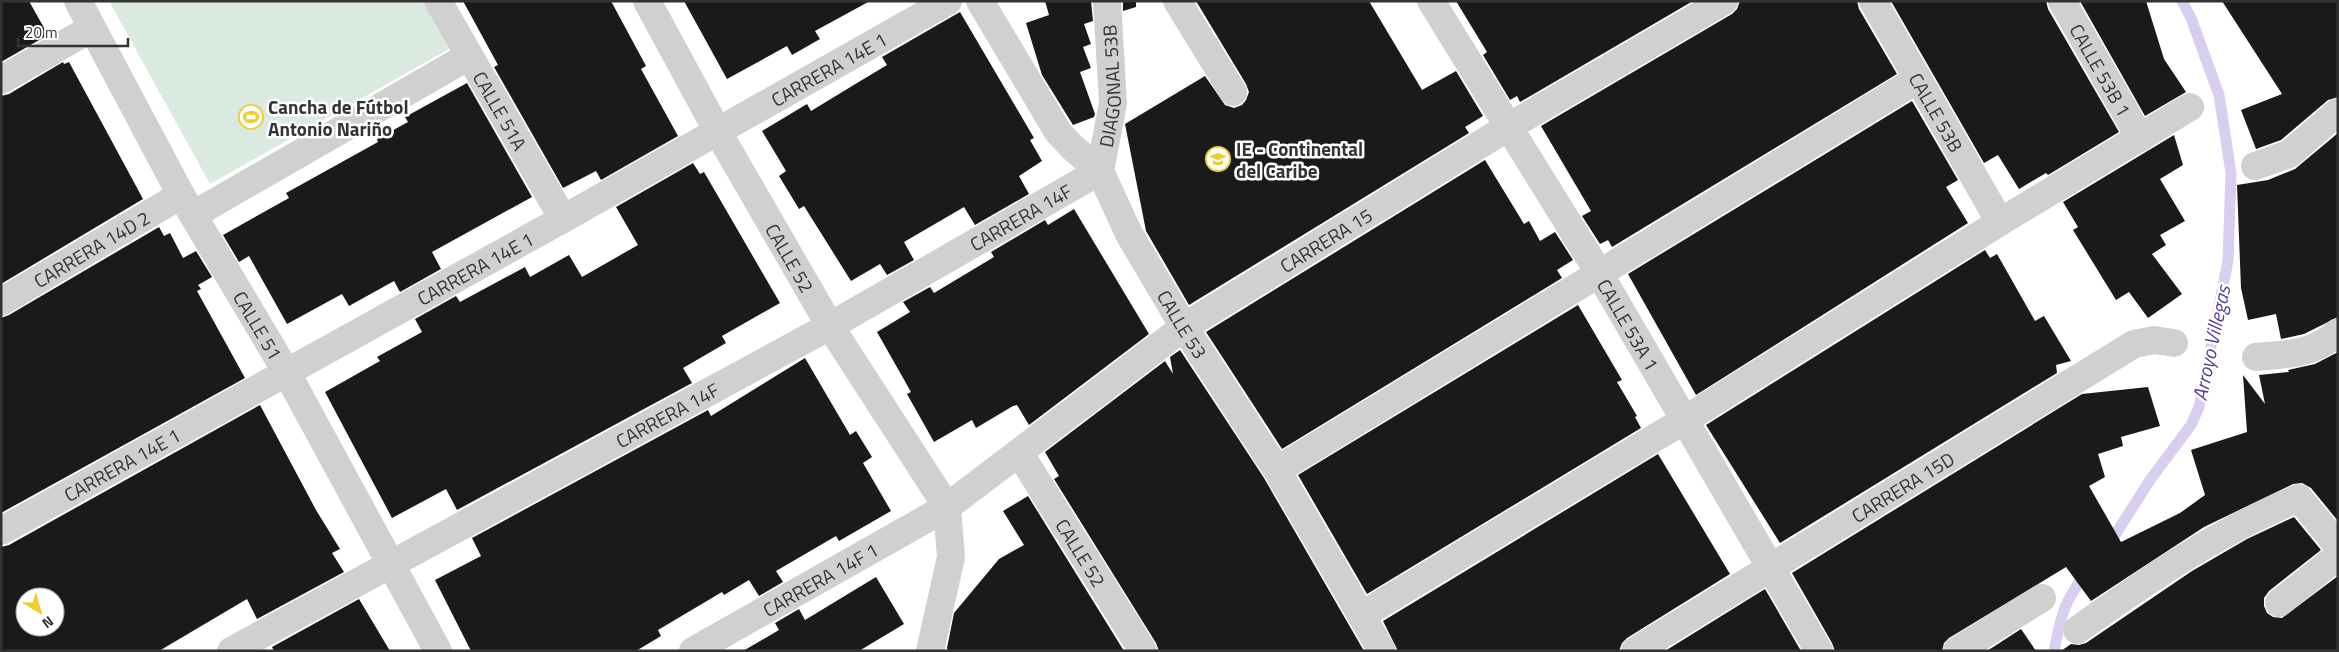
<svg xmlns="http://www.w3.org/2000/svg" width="2339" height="652" font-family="'Titillium Web',sans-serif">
	<rect width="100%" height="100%" fill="#fff"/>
	<polygon fill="#dbeae1" points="109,1 422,1 449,49 210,184"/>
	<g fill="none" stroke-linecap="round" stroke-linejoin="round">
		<g stroke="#d8ceef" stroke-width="11">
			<polyline points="2108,546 2150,480 2191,425 2199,407 2228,261 2231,173 2219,95 2191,18 2182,1"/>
			<path d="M 2054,651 C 2061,615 2064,601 2087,572"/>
		</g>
	</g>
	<g fill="#1a1a1a" fill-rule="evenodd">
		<polygon points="1,1 29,1 48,35 1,62"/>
		<polygon points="463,1 611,1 646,66 641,69 678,136 601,180 596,171 563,188 494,67 498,65"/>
		<polygon points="684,1 870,1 815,31 820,39 792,55 787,46 727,79"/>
		<polygon points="1045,1 1091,1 1093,21 1084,24 1091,44 1083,47 1091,68 1080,72 1095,114 1094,117 1073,125 1042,75 1026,23 1049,15"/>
		<polygon points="1123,1 1136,1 1136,7 1123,11"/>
		<polygon points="1196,1 1369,1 1422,90 1456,71 1483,116 1465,127 1469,133 1189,305 1146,231 1125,124 1205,76 1225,105 1234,108 1242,105 1246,100 1249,92 1246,84"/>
		<polygon points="1456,1 1693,1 1520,102 1517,96 1510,100 1483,55 1487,52"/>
		<polygon points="1740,1 1857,1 1859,9 1897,74 1612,247 1608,240 1600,244 1582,216 1591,211 1541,126 1732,14 1737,9"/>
		<polygon points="1891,1 2046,1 2048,9 2119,132 2048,175 2046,173 2019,189 1998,155 1984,163"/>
		<polygon points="2080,1 2146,1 2164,59 2186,92 2145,116"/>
		<polygon points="2222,1 2338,1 2338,97 2328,100 2281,140 2256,149 2241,110 2282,94"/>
		<polygon points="960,12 1034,138 1030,140 1042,161 1019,176 1029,194 975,225 964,207 904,242 914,260 887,275 880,264 851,281 804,206 799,209 779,176 786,171 762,131 807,104 811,111 857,83 887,65 882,57"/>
		<polygon points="63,62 64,64 69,62 143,199 1,284 1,96 9,94"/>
		<polygon points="467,83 532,197 432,252 441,269 400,292 394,281 349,306 342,294 287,324 249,256 239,262 223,235 289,198 286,193 378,142 377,139 408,122 405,117"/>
		<polygon points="1912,101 1958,180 1946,187 1968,223 1696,395 1628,274"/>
		<polygon points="2338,133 2338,317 2304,334 2281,339 2276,314 2248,320 2241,288 2237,185 2268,180 2295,169"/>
		<polygon points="2174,135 2183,165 2160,179 2185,221 2160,235 2166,245 2152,254 2182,294 2148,318 2129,292 2116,300 2073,230 2078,227 2063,202"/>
		<polygon points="1485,160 1524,224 1529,221 1540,241 1555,232 1573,260 1557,270 1562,278 1282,449 1206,332"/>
		<polygon points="693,163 700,174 704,172 780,303 722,336 726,343 683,368 692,383 457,510 446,489 392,518 325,392 380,361 377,357 422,332 415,319 456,296 460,302 525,267 530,277 569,255 582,277 638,245 616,207"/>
		<polygon points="1074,209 1149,334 1029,425 1017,405 1013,406 976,428 972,420 934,442 907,394 911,392 877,332 910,312 903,302 930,287 934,293 994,257 991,252 1045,220 1048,225"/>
		<polygon points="159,227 164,236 170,233 183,258 196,251 212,277 198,285 201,289 197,291 245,378 1,513 1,318 9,315"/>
		<polygon points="1985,250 1990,258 1997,254 2035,321 2044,316 2071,361 2056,365 2057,373 1780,543 1706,425"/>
		<polygon points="1578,305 1622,380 1617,382 1637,416 1635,417 1641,428 1367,594 1298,475"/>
		<polygon points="1180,350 1264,478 1364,651 1159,651 1156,643 1054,479 1059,476 1045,452 1165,361 1173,374 1170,357"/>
		<polygon points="2338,352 2338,521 2311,488 2302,483 2293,484 2204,527 2091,601 2066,567 1949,638 1944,643 1942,651 1835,651 1832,643 1792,573 2082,394 2148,387 2160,426 2121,437 2123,446 2098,454 2105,477 2089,486 2121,542 2180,513 2205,495 2191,450 2247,432 2243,375 2265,404 2259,375 2289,372 2288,370 2315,364"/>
		<polygon points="805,358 850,435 856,431 872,457 863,463 891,511 839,541 836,536 776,571 783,582 759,596 749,580 724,595 722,592 658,630 661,636 636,651 471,651 435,580 481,556 472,538 708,410 711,416"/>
		<path d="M 260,405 L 316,510 L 340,549 L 332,553 L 344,572 L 257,619 L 247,599 L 159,651 L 1,651 L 1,547 L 9,545 ZM 25,597 L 55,597 L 55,627 L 25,627 Z"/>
		<polygon points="1658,454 1730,574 1627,638 1622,643 1619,651 1398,651 1383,621"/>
		<polygon points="1028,496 1124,651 948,651 947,648 954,613 999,559 1024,545 1003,511"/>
		<polygon points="2294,517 2321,550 2269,591 2264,598 2264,606 2267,613 2273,617 2282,618 2338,576 2338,651 2061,651 2071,644 2079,645 2086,643 2192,571 2247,539"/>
		<polygon points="876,577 904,624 859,651 743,651 779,630 775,623 799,609 805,620"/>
		<polygon points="1765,589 1801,651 1665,651"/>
		<polygon points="359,599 390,651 274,651 272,647"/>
		<polygon points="2021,629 2036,651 1987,651"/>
	</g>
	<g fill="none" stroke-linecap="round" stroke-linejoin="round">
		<g stroke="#d0d0d0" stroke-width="28">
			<path id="s1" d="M 78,1 L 181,195 L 287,373 L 438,651"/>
			<path id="s2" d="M 438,1 L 563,219"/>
			<path id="s3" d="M 647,1 L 718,132 L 830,326 L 947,507 L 951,557 L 930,651"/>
			<path id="s4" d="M 980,1 L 1058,132 L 1072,147 L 1100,171 L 1129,234 L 1184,327 L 1277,470 L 1382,651"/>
			<polyline points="1177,1 1233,92"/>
			<path id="s5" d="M 1431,1 L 1599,273 L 1819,651"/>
			<path id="s6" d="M 1873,1 L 2000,222"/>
			<path id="s7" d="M 2062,1 L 2140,138"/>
			<polyline points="1,80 92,28"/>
			<polyline points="2255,166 2289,154 2338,112"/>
			<polyline points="193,215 469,56"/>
			<path id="s8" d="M 1,302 L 181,195"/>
			<path d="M 2256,357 C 2288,354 2312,355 2338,332"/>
			<path id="s9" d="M 1020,454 L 1143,651"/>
			<polyline points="1277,470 1918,79"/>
			<path id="s10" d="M 1,531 L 563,219 L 948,1"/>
			<polyline points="2279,603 2338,556"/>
			<polyline points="1362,615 1686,419 2000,222 2190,107"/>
			<path d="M 2077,630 C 2148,580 2218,531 2299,498 L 2338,546"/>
			<path id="s11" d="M 231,651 L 830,326 L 1100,171 L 1113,103 L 1107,1"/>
			<path id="s12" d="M 693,651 L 947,507 L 1184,327 L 1510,126 L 1724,1"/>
			<path id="s13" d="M 1635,651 L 2134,344 L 2154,340 L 2174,343"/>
			<polyline points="1957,651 2042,598"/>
		</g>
	</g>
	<defs>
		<symbol id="stadium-ring" viewBox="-11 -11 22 22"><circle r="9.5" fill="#fff" stroke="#ecce33" stroke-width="1.5"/><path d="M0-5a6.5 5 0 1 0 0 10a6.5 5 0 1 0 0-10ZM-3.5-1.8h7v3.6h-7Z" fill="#ecce33"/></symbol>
		<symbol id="school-ring" viewBox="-11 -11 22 22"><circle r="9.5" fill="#fff" stroke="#ecce33" stroke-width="1.5"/><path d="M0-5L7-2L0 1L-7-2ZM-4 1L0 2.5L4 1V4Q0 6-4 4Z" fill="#ecce33"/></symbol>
	</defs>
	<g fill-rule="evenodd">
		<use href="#stadium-ring" x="237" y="103" width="28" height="28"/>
		<use href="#school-ring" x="1204" y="145" width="28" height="28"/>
	</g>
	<g text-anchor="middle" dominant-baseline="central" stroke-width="5" stroke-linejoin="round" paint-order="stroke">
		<g font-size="19" fill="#333" stroke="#fff">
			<text stroke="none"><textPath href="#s10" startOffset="948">CARRERA 14E 1</textPath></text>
			<text stroke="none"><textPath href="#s7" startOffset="79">CALLE 53B 1</textPath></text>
			<text stroke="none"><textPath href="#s11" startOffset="1079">DIAGONAL 53B</textPath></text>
			<text stroke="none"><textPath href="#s2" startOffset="126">CALLE 51A</textPath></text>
			<text stroke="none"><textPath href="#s6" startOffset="128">CALLE 53B</textPath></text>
			<text stroke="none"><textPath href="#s11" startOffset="901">CARRERA 14F</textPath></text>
			<text stroke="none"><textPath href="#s12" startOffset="756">CARRERA 15</textPath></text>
			<text stroke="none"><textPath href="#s8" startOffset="105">CARRERA 14D 2</textPath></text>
			<text stroke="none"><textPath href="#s3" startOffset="294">CALLE 52</textPath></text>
			<text stroke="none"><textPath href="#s10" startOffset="542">CARRERA 14E 1</textPath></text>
			<text stroke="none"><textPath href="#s4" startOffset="384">CALLE 53</textPath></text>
			<text stroke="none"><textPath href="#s5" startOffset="379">CALLE 53A 1</textPath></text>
			<text stroke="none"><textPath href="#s1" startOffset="371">CALLE 51</textPath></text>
			<text stroke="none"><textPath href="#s11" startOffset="496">CARRERA 14F</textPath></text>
			<text stroke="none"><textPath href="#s10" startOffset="138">CARRERA 14E 1</textPath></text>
			<text stroke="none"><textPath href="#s13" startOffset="314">CARRERA 15D</textPath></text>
			<text stroke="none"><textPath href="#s9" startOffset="116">CALLE 52</textPath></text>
			<text stroke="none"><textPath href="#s12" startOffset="146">CARRERA 14F 1</textPath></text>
		</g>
		<g font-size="19" font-weight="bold" fill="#333" stroke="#fff" text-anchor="start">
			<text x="268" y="106">Cancha de Fútbol<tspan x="268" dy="22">Antonio Nariño</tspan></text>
			<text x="1236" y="148">IE - Continental<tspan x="1236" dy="22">del Caribe</tspan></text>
		</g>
		<g font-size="20" font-style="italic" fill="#583c9a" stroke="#fff">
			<text transform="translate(2211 343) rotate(-78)">Arroyo Villegas</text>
		</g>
	</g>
	<rect width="2339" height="652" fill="none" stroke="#333333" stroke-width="5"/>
	<g transform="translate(40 612) rotate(143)"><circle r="24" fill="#ffffff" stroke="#adadad"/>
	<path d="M0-4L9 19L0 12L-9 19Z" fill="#ecce33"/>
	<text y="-8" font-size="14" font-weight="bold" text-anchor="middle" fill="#333333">N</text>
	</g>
	<path d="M18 38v8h110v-8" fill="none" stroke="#333333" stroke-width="2.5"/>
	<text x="25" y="38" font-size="15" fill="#333333" stroke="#ffffff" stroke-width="4" paint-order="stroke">20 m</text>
</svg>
